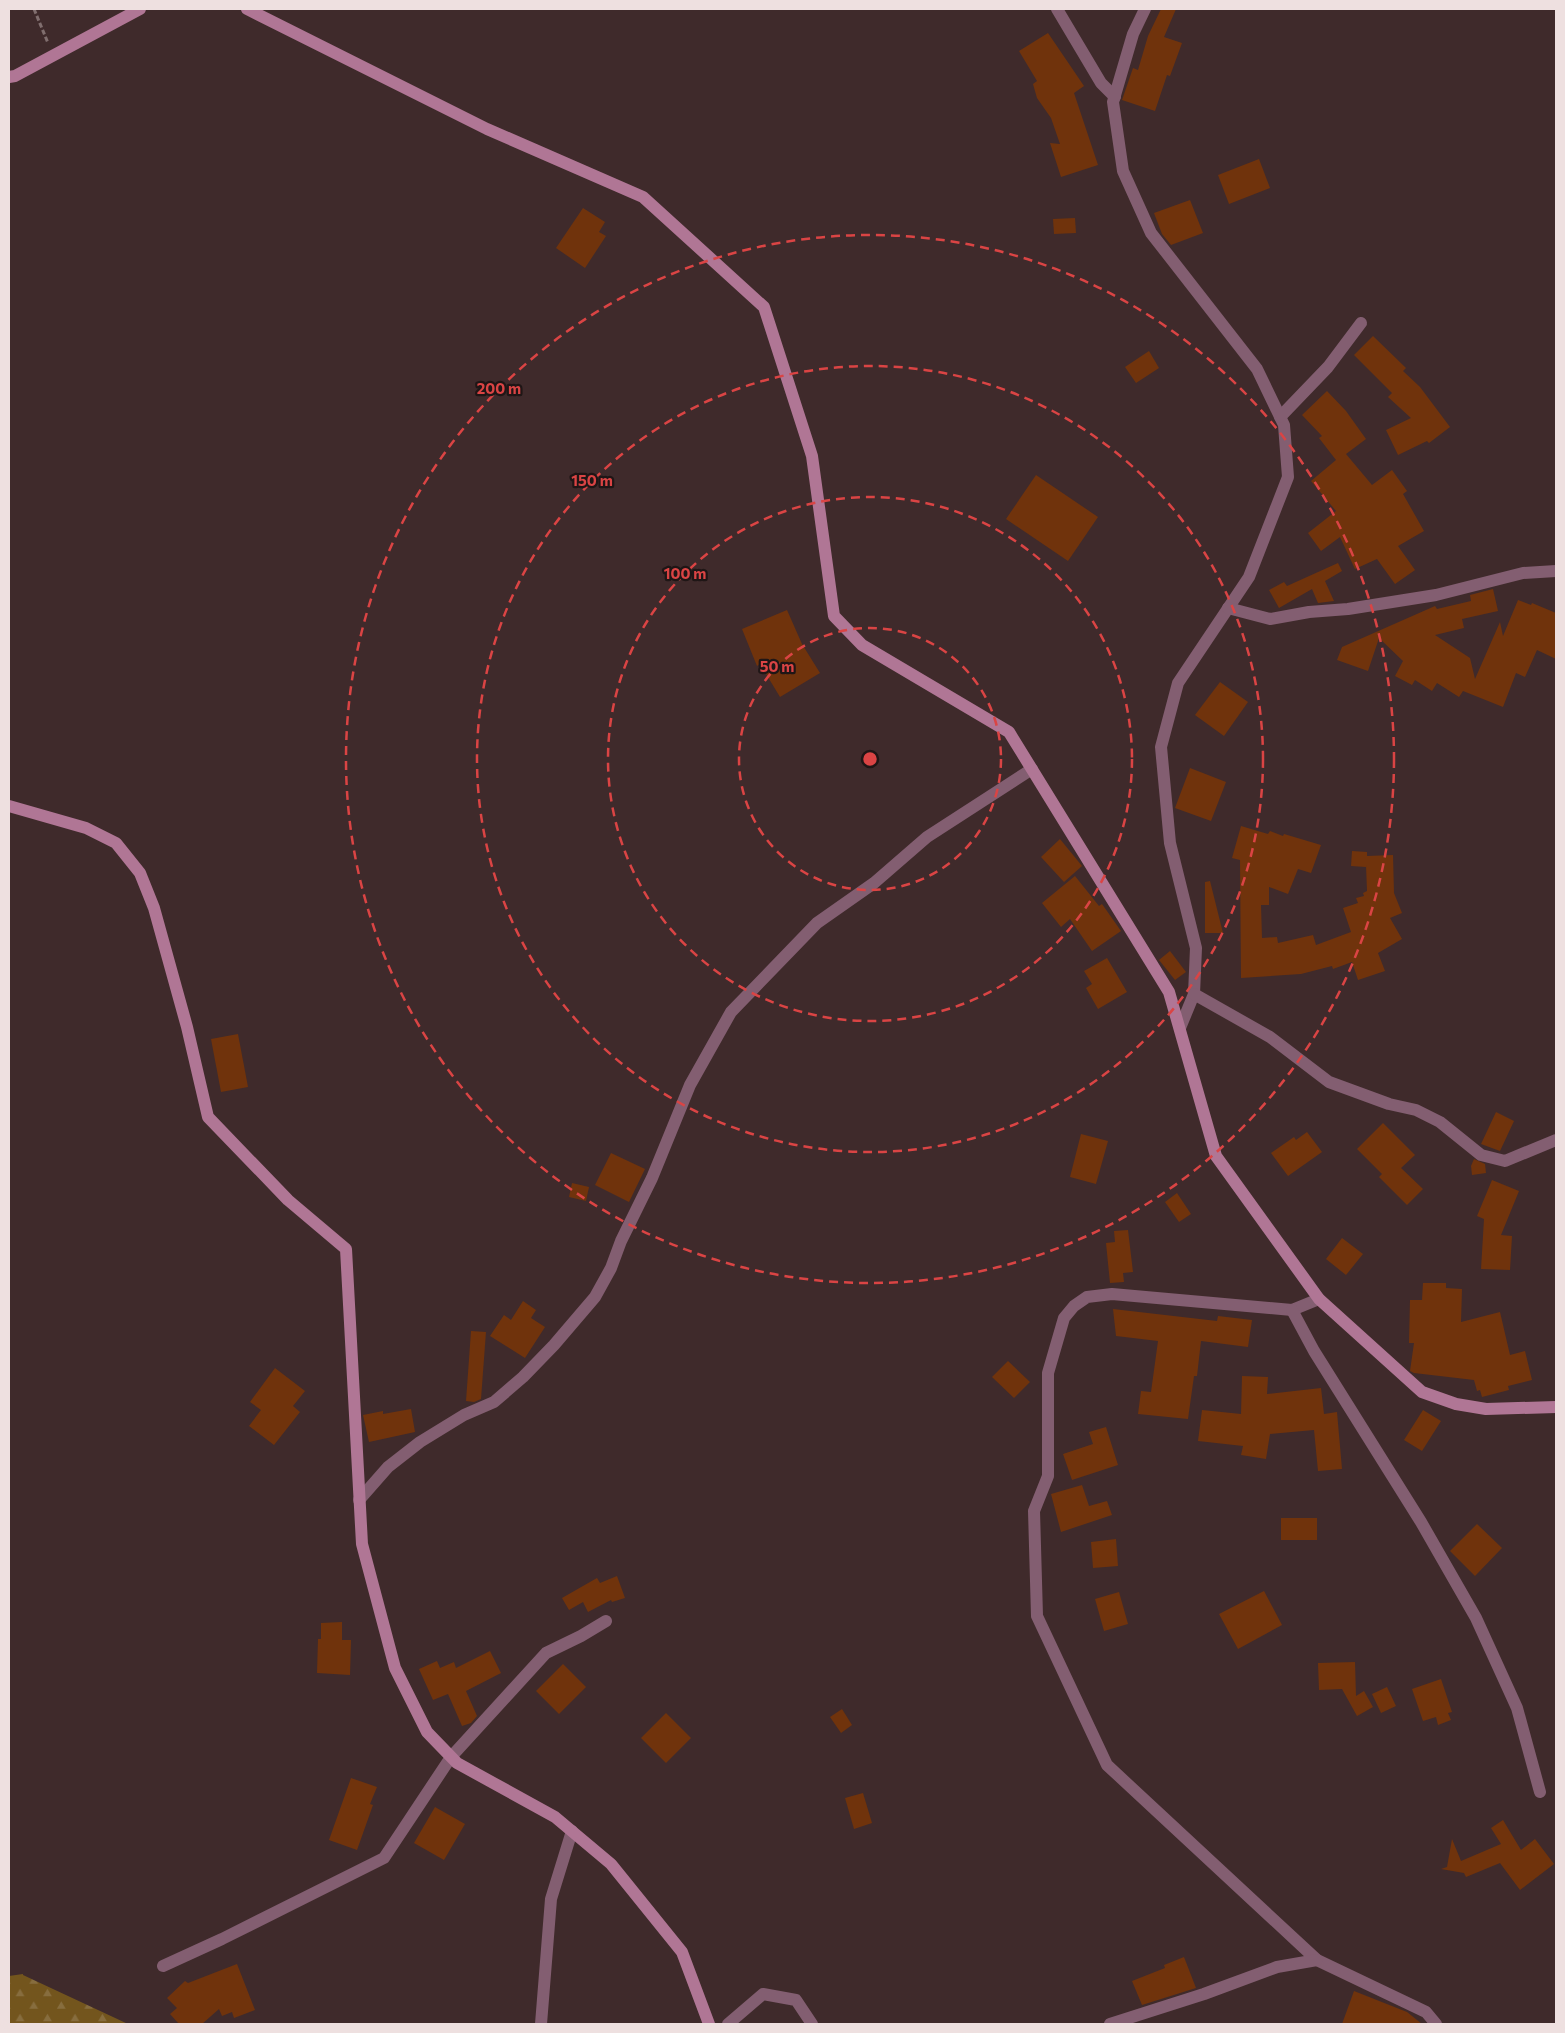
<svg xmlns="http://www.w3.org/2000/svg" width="1565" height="2033" font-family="Commissioner,sans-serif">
	<defs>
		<pattern id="forest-firs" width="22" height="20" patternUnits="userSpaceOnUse" patternTransform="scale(1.25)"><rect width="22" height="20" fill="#73551d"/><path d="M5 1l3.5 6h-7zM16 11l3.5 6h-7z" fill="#876d3e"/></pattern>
	</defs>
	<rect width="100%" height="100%" fill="#3f2a2b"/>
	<polygon fill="url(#forest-firs)" points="23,1974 23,1975 128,2024 9,2024 9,1976"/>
	<g fill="#70330c">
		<polygon points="1161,9 1176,9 1164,37 1182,43 1170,76 1167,75 1155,111 1122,100 1133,68 1138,70 1148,36"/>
		<polygon points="1048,33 1084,86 1074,93 1098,165 1061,177 1050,143 1060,144 1051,118 1037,98 1033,84 1037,81 1019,51"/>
		<polygon points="1259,159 1270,188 1229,204 1218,175"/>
		<polygon points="1190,200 1203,233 1171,245 1162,234 1154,213"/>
		<polygon points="583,208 605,222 599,232 606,236 585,268 556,248"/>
		<polygon points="1075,218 1076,233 1054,234 1053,219"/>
		<polygon points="1373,336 1406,368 1403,371 1420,387 1450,427 1429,443 1427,441 1398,455 1386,430 1411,418 1388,397 1392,393 1354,355"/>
		<polygon points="1149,351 1159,368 1136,383 1125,367"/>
		<polygon points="1327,391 1346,411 1366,439 1346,454 1372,485 1392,470 1407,491 1403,494 1424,531 1398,546 1415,570 1395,584 1377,559 1355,569 1340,537 1321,551 1308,533 1336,511 1311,481 1336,460 1319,438 1322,436 1302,415"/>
		<polygon points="1036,475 1098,517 1068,561 1006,519"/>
		<polygon points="1338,563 1342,571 1325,581 1334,601 1318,603 1312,589 1279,608 1269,590 1284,582 1287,586"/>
		<polygon points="1493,589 1498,611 1462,619 1464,628 1435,635 1470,658 1475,679 1500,622 1503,636 1518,600 1531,605 1532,603 1556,613 1556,659 1537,650 1525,677 1516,673 1503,707 1463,691 1459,697 1437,683 1432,691 1415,680 1412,685 1395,676 1403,661 1379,638 1368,671 1337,660 1342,647 1435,606 1437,609 1471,601 1470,595"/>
		<polygon points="787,610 802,644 820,673 780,697 760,664 757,666 742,629"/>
		<polygon points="1220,682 1248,702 1224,736 1195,715"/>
		<polygon points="1190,768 1226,782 1211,821 1175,808"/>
		<polygon points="1241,826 1268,834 1270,831 1283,836 1284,834 1321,845 1311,873 1298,869 1288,894 1269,887 1269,905 1261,905 1262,938 1277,937 1278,943 1313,935 1316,945 1351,932 1343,908 1358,903 1356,898 1364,896 1363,893 1367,891 1366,865 1366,867 1351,866 1352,851 1367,852 1367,856 1393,855 1394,893 1402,913 1390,918 1402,939 1378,953 1385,971 1358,980 1352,962 1333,969 1332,966 1301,974 1241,978 1240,860 1232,858"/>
		<polygon points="1060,839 1082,866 1064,882 1041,857"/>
		<polygon points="1075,876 1099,906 1102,904 1121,931 1092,951 1070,919 1061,927 1042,903"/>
		<polygon points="1210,881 1223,933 1205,933 1205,882"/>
		<polygon points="1170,951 1186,972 1175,980 1159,960"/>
		<polygon points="1107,958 1127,992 1098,1009 1086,988 1092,984 1084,971"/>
		<polygon points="238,1034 248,1087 221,1092 211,1039"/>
		<polygon points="1496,1112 1514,1121 1500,1151 1481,1144"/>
		<polygon points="1383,1123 1415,1155 1401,1168 1423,1189 1407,1205 1379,1177 1382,1174 1357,1149"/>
		<polygon points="1307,1132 1322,1152 1288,1176 1271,1153 1294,1137 1296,1140"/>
		<polygon points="1081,1134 1108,1141 1096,1184 1070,1177"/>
		<polygon points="611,1153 645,1169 629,1202 595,1185"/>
		<polygon points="1474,1159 1485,1164 1486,1173 1472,1175 1471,1166"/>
		<polygon points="1492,1180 1519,1191 1501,1235 1512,1236 1510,1270 1481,1269 1484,1219 1477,1216"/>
		<polygon points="572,1183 589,1187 586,1201 569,1197"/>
		<polygon points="1177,1193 1191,1214 1179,1222 1165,1202"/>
		<polygon points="1128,1230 1133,1272 1123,1273 1124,1282 1110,1283 1106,1243 1115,1242 1114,1231"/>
		<polygon points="1342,1238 1363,1254 1346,1275 1326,1259"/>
		<polygon points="1423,1283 1446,1283 1446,1288 1462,1289 1461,1322 1500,1312 1510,1355 1525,1351 1532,1380 1508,1386 1509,1390 1482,1397 1480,1390 1477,1391 1474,1380 1414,1373 1410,1371 1414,1343 1409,1343 1410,1300 1422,1300"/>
		<polygon points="523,1301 536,1310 531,1318 545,1327 525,1358 490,1336 504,1315 511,1320"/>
		<polygon points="1113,1309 1217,1321 1218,1316 1252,1320 1248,1347 1201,1341 1197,1376 1194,1376 1188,1419 1138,1414 1141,1391 1151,1392 1158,1341 1116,1336"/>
		<polygon points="471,1331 486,1332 481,1399 474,1402 466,1401"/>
		<polygon points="1008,1361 1030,1382 1014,1398 992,1377"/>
		<polygon points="275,1368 305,1391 293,1406 300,1412 274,1445 249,1426 261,1410 250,1402"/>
		<polygon points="1242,1376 1268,1377 1267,1394 1321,1388 1324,1414 1337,1412 1342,1469 1318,1471 1314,1430 1270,1434 1266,1459 1241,1455 1243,1446 1198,1441 1202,1410 1241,1414"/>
		<polygon points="411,1409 415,1432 369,1442 363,1415 383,1411 383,1414"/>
		<polygon points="1423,1410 1441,1421 1422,1451 1404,1440"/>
		<polygon points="1106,1427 1118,1465 1072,1480 1063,1454 1093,1444 1089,1432"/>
		<polygon points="1082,1485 1089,1506 1107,1501 1112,1515 1061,1532 1051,1494"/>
		<rect x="1281" y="1518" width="36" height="22"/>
		<polygon points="1477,1524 1502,1548 1475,1576 1450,1551"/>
		<polygon points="1116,1539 1118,1566 1093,1568 1091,1542"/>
		<polygon points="617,1576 625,1598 612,1602 611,1600 588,1612 583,1602 569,1610 562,1598 597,1578 600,1583"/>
		<polygon points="1264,1591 1282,1625 1238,1649 1219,1614"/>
		<polygon points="1119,1592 1128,1624 1104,1631 1095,1599"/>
		<polygon points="342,1622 342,1640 351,1640 350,1675 317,1673 318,1639 321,1639 321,1623"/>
		<polygon points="490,1651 501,1673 466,1691 477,1716 471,1723 462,1726 448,1694 433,1700 419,1669 437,1661 440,1668 454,1662 456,1668"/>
		<polygon points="1355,1662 1356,1696 1364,1691 1373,1707 1357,1716 1342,1689 1319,1690 1318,1663"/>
		<polygon points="563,1664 586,1687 559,1714 536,1691"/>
		<polygon points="1441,1679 1452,1712 1448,1713 1451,1720 1438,1725 1436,1717 1423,1721 1412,1689"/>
		<polygon points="1387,1687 1396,1706 1381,1713 1372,1694"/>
		<polygon points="842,1709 852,1725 841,1733 830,1717"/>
		<polygon points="666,1713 691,1738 666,1763 641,1738"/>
		<polygon points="351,1778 377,1787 370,1804 373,1805 357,1850 329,1840"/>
		<polygon points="863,1793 872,1823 854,1829 845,1798"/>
		<polygon points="435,1807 465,1824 444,1860 414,1843"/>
		<polygon points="1503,1820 1521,1850 1535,1839 1554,1864 1520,1890 1500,1863 1466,1877 1464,1873 1441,1869 1447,1867 1452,1839 1461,1861 1501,1844 1491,1828"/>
		<polygon points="1184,1957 1196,1988 1142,2005 1132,1981 1165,1968 1164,1965"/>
		<polygon points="237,1964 255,2010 234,2018 232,2012 222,2016 219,2009 202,2024 179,2024 170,2014 177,2008 167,1998 185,1981 188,1983"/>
		<polygon points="1354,1991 1407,2012 1422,2024 1342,2024"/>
	</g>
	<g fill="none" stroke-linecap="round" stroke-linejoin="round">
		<polyline stroke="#806e6e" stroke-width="3" stroke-dasharray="5 2.5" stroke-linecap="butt" points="34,9 48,43"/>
		<g stroke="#835e71" stroke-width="12">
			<polyline points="1057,9 1101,83 1115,97"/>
			<polyline points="1145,9 1133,34 1113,102 1123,171 1151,233 1257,369 1284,425 1288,477 1249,577 1178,683 1161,747 1170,843 1196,948 1194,994 1180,1028"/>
			<polyline points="1280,417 1328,367 1361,323"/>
			<polyline points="1228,608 1270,619 1309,612 1348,609 1436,595 1523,573 1556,571"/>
			<polyline points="1194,994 1270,1037 1329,1082 1389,1104 1416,1110 1440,1122 1481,1155 1505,1161 1556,1140"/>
			<polyline points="1319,1299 1292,1310 1112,1294 1087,1297 1074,1306 1064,1318 1048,1373 1048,1476 1034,1511 1037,1616 1107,1765 1317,1960 1426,2012 1436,2024"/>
			<polyline points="1292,1310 1314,1351 1421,1522 1476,1618 1517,1708 1540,1792"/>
			<polyline points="359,1500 388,1467 420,1442 464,1415 494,1402 523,1377 554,1345 595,1297 611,1268 621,1241 652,1178 690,1085 731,1012 817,923 874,883 927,837 1032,769"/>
			<polyline points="163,1966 222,1939 384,1858 451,1757 546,1653 581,1636 606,1621"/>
			<polyline points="541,2024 551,1899 572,1831"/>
			<polyline points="728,2024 763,1994 796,2000 812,2024"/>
			<polyline points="1110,2024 1204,1994 1277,1967 1317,1960"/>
		</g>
		<g stroke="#b07695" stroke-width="12">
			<polyline points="247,9 487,129 643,197 764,307 812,456 834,616 862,645 1009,732 1169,992 1216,1156 1319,1299 1422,1392 1456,1404 1486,1409 1556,1407"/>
			<polyline points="9,77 15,76 140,9"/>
			<polyline points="9,806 86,828 116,843 140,873 154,908 187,1027 208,1117 288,1200 346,1249 362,1544 395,1668 427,1732 457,1763 555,1817 611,1864 682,1952 709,2024"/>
		</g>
	</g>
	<g fill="none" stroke="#da4444" stroke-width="2.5" stroke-dasharray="9 6">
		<circle cx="870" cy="759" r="131"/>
		<circle cx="870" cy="759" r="262"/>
		<circle cx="870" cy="759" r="393"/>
		<circle cx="870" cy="759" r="524"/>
	</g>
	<circle cx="870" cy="759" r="8" fill="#da4444" stroke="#1f1616" stroke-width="2.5"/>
	<g font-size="15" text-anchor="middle" font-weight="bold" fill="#da4444" stroke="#1f1616" stroke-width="4.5" stroke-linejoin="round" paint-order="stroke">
		<text x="499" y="394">200 m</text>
		<text x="592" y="486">150 m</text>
		<text x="685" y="579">100 m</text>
		<text x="777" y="672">50 m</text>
	</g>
	<rect width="1565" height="2033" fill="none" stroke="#eee0e0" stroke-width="20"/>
</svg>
